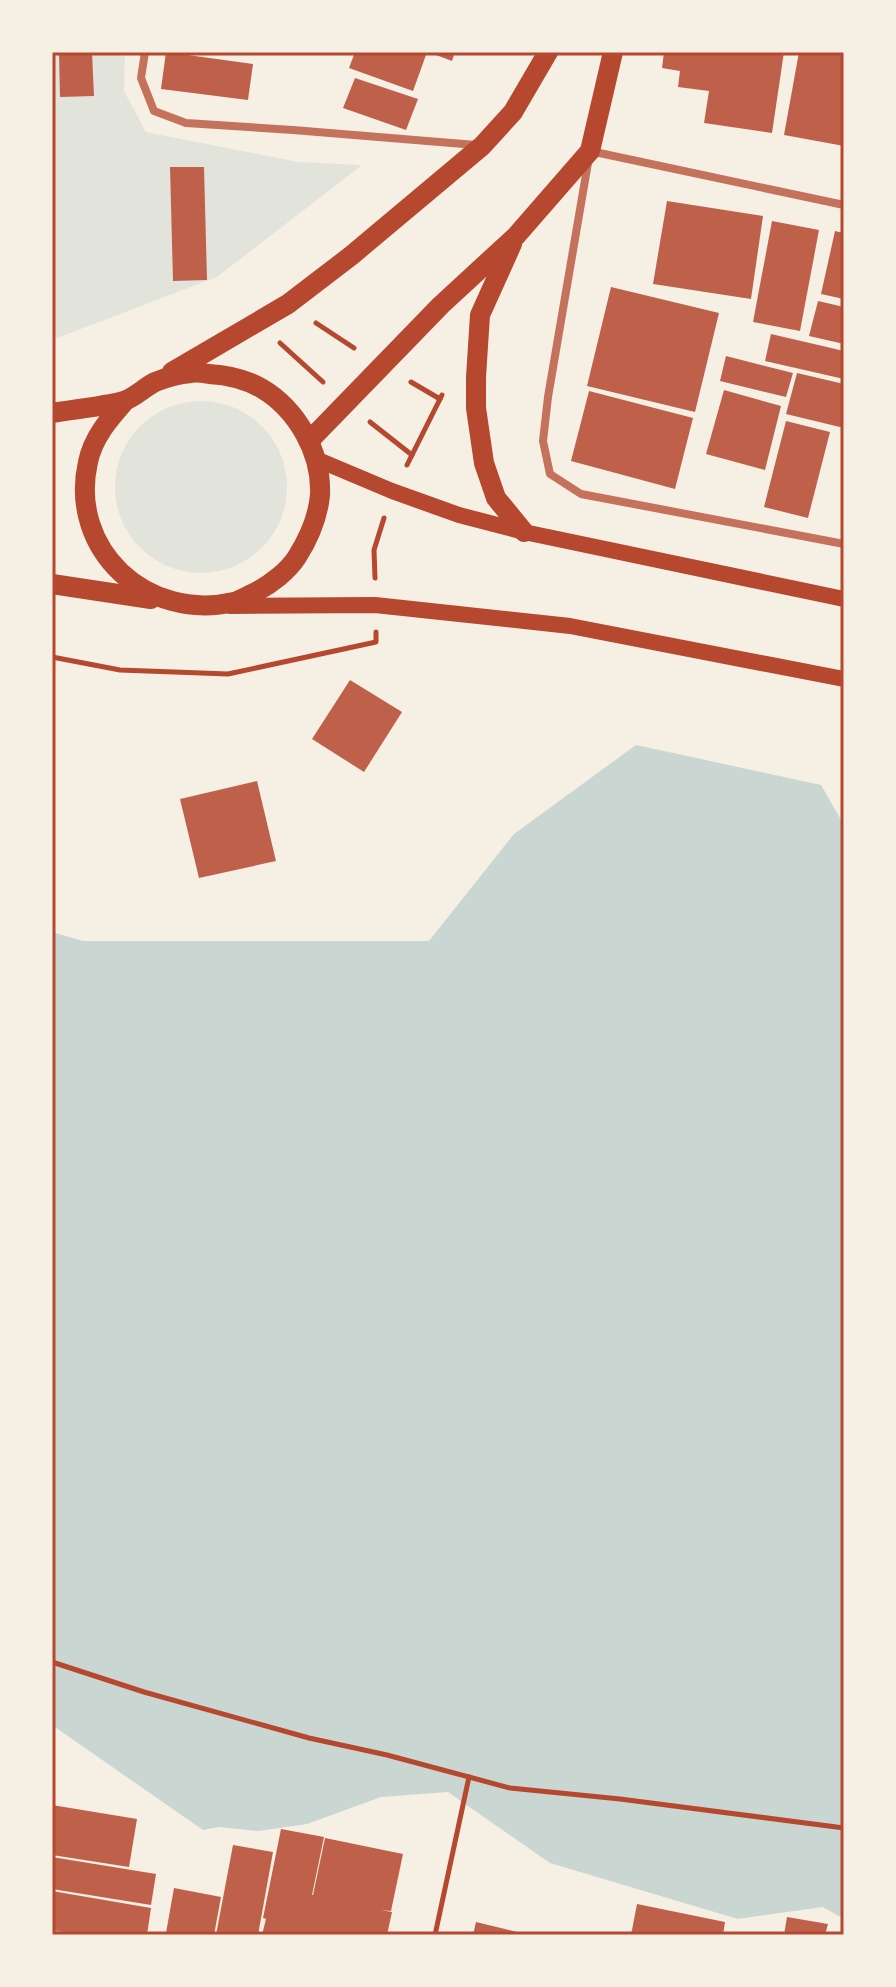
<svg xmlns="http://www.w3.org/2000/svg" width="896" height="1987" font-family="Karla,sans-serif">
	<rect width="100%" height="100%" fill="#f6efe4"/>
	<g fill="#e2e4dc">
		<polygon points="52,52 125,52 124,91 146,132 298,162 362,165 217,277 52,340"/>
		<circle cx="201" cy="487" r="86"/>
	</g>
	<polygon fill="#c9d6d2" points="636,745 821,785 844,825 844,1919 823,1907 738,1919 550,1863 448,1792 381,1797 307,1824 258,1831 219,1827 203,1830 52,1725 52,932 83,941 429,941 514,834"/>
	<g fill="#bf614a">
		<polygon points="59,52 92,52 94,96 60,97"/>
		<polygon points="166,52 253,64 248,100 161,89"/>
		<polygon points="355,52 419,52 426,55 413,91 349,68"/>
		<polygon points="428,52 455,52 452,61"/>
		<polygon points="664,52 784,52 772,133 704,123 709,91 678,87 680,71 662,68"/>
		<polygon points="799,52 844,52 844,146 784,135"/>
		<polygon points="355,78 418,99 406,130 343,108"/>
		<polygon points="170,167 204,167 207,280 173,281"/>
		<polygon points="667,201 763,216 751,299 653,284"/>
		<polygon points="772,221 819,230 800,331 753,322"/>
		<polygon points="835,231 844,233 844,299 821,294"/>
		<polygon points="611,287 719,313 695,412 587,386"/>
		<polygon points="818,301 844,307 844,344 809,336"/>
		<polygon points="771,334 844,351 844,379 765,361"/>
		<polygon points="726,356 793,373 786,397 720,381"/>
		<polygon points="797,373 844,384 844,428 786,414"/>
		<polygon points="724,390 781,406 765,470 706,454"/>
		<polygon points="589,391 693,418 675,489 571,461"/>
		<polygon points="786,421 830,432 808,518 764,507"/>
		<polygon points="350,680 402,712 364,772 312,739"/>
		<polygon points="257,781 276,861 199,878 180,799"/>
		<polygon points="52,1805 137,1819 129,1867 52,1855"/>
		<polygon points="281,1829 324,1837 312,1895 313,1895 325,1838 403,1854 391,1911 381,1910 392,1912 387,1935 262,1935 266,1919 263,1918"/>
		<polygon points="233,1845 273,1852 258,1935 216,1935"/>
		<polygon points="52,1857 156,1874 151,1905 52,1889"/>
		<polygon points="174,1888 221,1897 214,1935 179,1935 166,1933"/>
		<polygon points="52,1891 151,1908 147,1935 52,1935 52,1931 64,1932 52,1930"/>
		<polygon points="637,1904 725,1922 723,1935 631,1935"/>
		<polygon points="787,1917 828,1924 825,1935 784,1935"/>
		<polygon points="476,1922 525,1934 525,1935 473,1935"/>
	</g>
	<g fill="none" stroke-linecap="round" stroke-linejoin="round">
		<g stroke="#b5482f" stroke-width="5">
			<polyline points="316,323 354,348"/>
			<polyline points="280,343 323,382"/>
			<polyline points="411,382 440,399"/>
			<polyline points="370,422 412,455"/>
			<polyline points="407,465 442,395"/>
			<polyline points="375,578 374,550 384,518"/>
			<polyline points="52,657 120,670 228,674 376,642 376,632"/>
			<polyline points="52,1662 144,1692 309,1738 387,1755 510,1788 620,1799 844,1828"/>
			<polyline points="435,1935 469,1777"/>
		</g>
		<g stroke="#c5725c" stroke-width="8">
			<polyline points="145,52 141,78 154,111 186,123 293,130 476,145"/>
			<polyline points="844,205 590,151 548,397 543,441 550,474 581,494 844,544"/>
		</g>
		<g stroke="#b5482f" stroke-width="16">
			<polyline points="316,459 392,491 459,515 524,532 844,599"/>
			<polyline points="230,606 375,605 570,626 844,679"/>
		</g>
		<g stroke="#b5482f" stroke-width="20">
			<polyline points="512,244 480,315 476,377 476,408 484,463 496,498 524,532"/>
			<polyline points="172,372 288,304 352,255 482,146 513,112 548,52"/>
			<path d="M 52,413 C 75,409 101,407 124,401 C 135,397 145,387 155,382 C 165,378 180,374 191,373 C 196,372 203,373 209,374 C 227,375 245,379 261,388 C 297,409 322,453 320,495 C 318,517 309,538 297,557 C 288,571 271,584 256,592 C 249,595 241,600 234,602 C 147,622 68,550 88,462 C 93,437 110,418 126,400"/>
			<polyline points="309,441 441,305 516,236 590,151 613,52"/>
			<polyline points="52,584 151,599"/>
		</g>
	</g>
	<rect width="896" height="1987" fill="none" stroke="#f6efe4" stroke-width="108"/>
	<rect x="54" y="54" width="788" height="1879" fill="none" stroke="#b5482f" stroke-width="3"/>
</svg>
